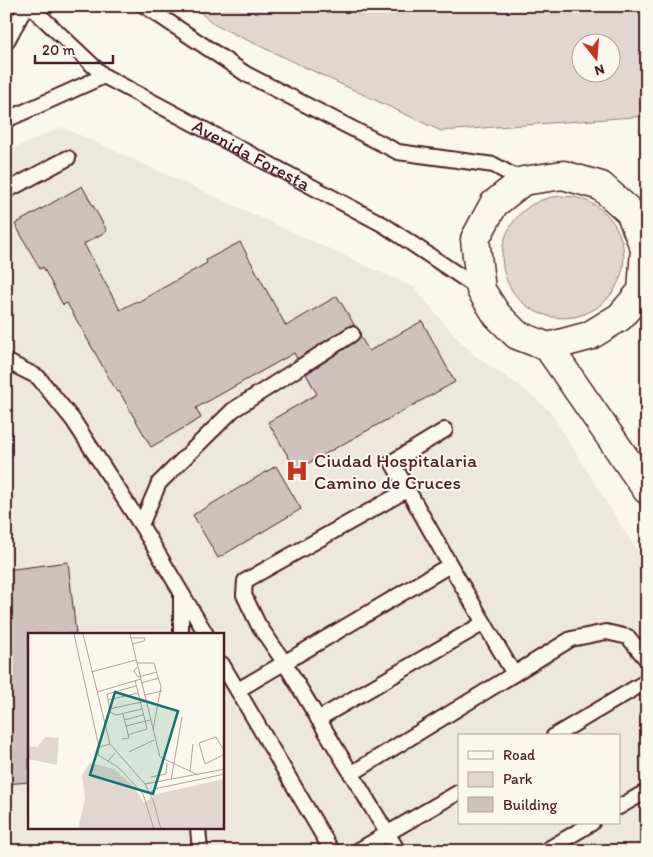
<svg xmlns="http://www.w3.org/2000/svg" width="653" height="857" font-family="Itim,sans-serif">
	<rect width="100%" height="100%" fill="#fbf7ec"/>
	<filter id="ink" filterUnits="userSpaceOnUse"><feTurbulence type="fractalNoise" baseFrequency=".02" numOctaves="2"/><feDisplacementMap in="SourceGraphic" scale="10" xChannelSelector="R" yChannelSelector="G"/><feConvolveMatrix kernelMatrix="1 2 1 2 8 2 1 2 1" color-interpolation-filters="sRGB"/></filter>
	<g filter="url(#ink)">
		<path fill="#eee7de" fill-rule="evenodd" d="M 62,127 L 413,287 L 456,337 L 474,355 L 524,389 L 550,411 L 625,532 L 647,564 L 647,851 L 6,851 L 6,152 ZM 29,634 L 222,634 L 222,828 L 29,828 ZM 459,736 L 619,736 L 619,823 L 459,823 Z"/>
		<g fill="#e2d7d0" stroke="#967b7e" fill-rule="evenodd">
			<path d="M 193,6 L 647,6 L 647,116 L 441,131 L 215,25 ZM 580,42 L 610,42 L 610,72 L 580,72 Z"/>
			<circle cx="563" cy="257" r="61"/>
		</g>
		<g fill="#cfc2bc" stroke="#4a1f2b">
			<polygon points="82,186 107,231 84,244 120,310 137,301 138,302 207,263 206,260 240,242 286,326 337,296 355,326 351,325 347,327 297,359 294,353 196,408 201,418 151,447 119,391 117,392 67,303 63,305 43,267 40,269 15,224"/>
			<polygon points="422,321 455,382 296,470 268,422 317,394 306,374 357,341 360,336 369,351"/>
			<polygon points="276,466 301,509 218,558 193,515"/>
			<polygon points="68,562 76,634 29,634 29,782 6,784 6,570"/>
		</g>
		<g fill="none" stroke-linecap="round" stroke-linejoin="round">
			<defs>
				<g id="lane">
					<path id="s1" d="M 30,6 L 104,76 L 384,225 L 481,290"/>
					<polyline points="145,6 246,74 398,152 494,165 523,181"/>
					<polyline points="6,43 26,6"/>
					<polyline points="6,120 104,76"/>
					<polyline points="6,191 68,158"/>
					<polyline points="6,361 38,377 73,420 141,525 206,634"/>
					<polyline points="445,430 392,462 450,565 514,674"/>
					<polyline points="141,525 159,483 233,410 352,334"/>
					<polyline points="181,634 181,593"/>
					<polyline points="222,664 332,851"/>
					<polyline points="238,690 450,565"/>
					<polyline points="318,719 484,623"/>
					<polyline points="554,736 647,681"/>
					<polyline points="351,774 571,639 606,632 628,637 647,660"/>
					<polyline points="619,807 647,791"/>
					<polyline points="198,828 200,851"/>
					<polyline points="357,851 459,792"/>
					<polyline points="398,851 284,662 258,624 244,595 245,581 407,490"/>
					<polyline points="545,851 592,823"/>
				</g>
				<g id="street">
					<polygon points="563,175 601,186 630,212 645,249 642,291 620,317 589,336 548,347 517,335 497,315 481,290 475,239 494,204 523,181"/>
					<polyline points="548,347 647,490"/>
				</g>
			</defs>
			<use href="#lane" stroke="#4a1f2b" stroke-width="18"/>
			<use href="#street" stroke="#4a1f2b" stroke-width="31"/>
			<use href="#lane" stroke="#fbf7ec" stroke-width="14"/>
			<use href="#street" stroke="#fbf7ec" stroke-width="28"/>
		</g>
	</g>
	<defs>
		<symbol id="hospital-bare" viewBox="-9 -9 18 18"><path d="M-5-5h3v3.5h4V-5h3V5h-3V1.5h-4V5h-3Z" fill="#c8321e" stroke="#fbf7ec" stroke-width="2.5" paint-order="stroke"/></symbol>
	</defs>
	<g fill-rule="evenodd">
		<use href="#hospital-bare" x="281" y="455" width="32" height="32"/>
	</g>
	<g text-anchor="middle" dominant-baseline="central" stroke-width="4" stroke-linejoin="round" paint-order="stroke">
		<g font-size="19" fill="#4a1f2b" stroke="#fbf7ec">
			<text stroke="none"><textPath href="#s1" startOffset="269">Avenida Foresta</textPath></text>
		</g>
		<g font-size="19" fill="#4a1f2b" stroke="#fbf7ec" text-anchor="start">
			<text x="314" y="460">Ciudad Hospitalaria<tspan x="314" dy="22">Camino de Cruces</tspan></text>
		</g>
	</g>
	<g transform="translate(28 633)">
		<rect width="196" height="196" fill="#fbf7ec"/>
		<path d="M 18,104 L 31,105 L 29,132 L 0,126 L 0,113 L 9,114 ZM 62,130 L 86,136 L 105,153 L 116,170 L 129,161 L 196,146 L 196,196 L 50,196 L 57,165 L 54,142 Z" fill="#e2d7d0"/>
		<path fill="none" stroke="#b4a19f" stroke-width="1" d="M 46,1 L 71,114M 55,1 L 82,111 L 117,151 L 125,167 L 133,196M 102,1 L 132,124 L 170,142M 103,5 L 117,5 L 116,8 L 104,11M 109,30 L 126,30 L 133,54 L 125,97M 109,34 L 106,38 L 110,44 L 129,39M 63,39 L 108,27M 113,50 L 131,45M 108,53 L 79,61 L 82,79 L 88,82 L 114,76M 69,59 L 113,46M 116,62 L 134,58M 80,67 L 110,60M 81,76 L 118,68M 96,87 L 115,82M 98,93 L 122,87M 100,102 L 119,96 L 107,47M 94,106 L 101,105 L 95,81M 82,111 L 71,114 L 70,122 L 80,128 L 87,120M 101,119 L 126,107M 197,119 L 188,104 L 171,110 L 177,131 L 197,121M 80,128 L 91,135 L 115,161 L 126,196M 162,138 L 165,111M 123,144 L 138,141 L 139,130M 143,147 L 154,84M 117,151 L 197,136M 122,160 L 126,156 L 197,141"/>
		<path fill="#0f766e" fill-opacity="0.15" stroke="#0f766e" stroke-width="2.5" d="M 87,59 L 150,78 L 125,161 L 62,142 Z"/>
		<rect width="196" height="196" fill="none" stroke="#4a1f2b" stroke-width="2.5"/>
	</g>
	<rect width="653" height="857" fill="none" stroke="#fbf7ec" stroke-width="25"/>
	<rect x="12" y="12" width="628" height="832" fill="none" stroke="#4a1f2b" stroke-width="2" filter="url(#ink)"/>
	<rect x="458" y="734" width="162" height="90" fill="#fbf7ec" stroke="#b4a19f"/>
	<rect x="468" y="751" width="25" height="8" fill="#fbf7ec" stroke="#b4a19f"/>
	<text x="503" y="760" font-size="15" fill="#4a1f2b">Road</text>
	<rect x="468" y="772" width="25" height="15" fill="#e2d7d0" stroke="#b4a19f"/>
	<text x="503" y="784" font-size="15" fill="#4a1f2b">Park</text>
	<rect x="468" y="797" width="25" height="15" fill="#cfc2bc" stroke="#b4a19f"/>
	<text x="503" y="810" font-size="15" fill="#4a1f2b">Building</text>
	<g transform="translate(596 58) rotate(163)"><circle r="24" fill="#fbf7ec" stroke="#b4a19f"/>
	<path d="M0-4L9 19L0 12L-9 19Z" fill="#c8321e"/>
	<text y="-8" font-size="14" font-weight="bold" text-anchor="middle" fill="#4a1f2b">N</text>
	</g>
	<path d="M35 55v8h78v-8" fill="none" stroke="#4a1f2b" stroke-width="2.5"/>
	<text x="42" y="55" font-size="15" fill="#4a1f2b" stroke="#fbf7ec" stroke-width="4" paint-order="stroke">20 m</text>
</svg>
